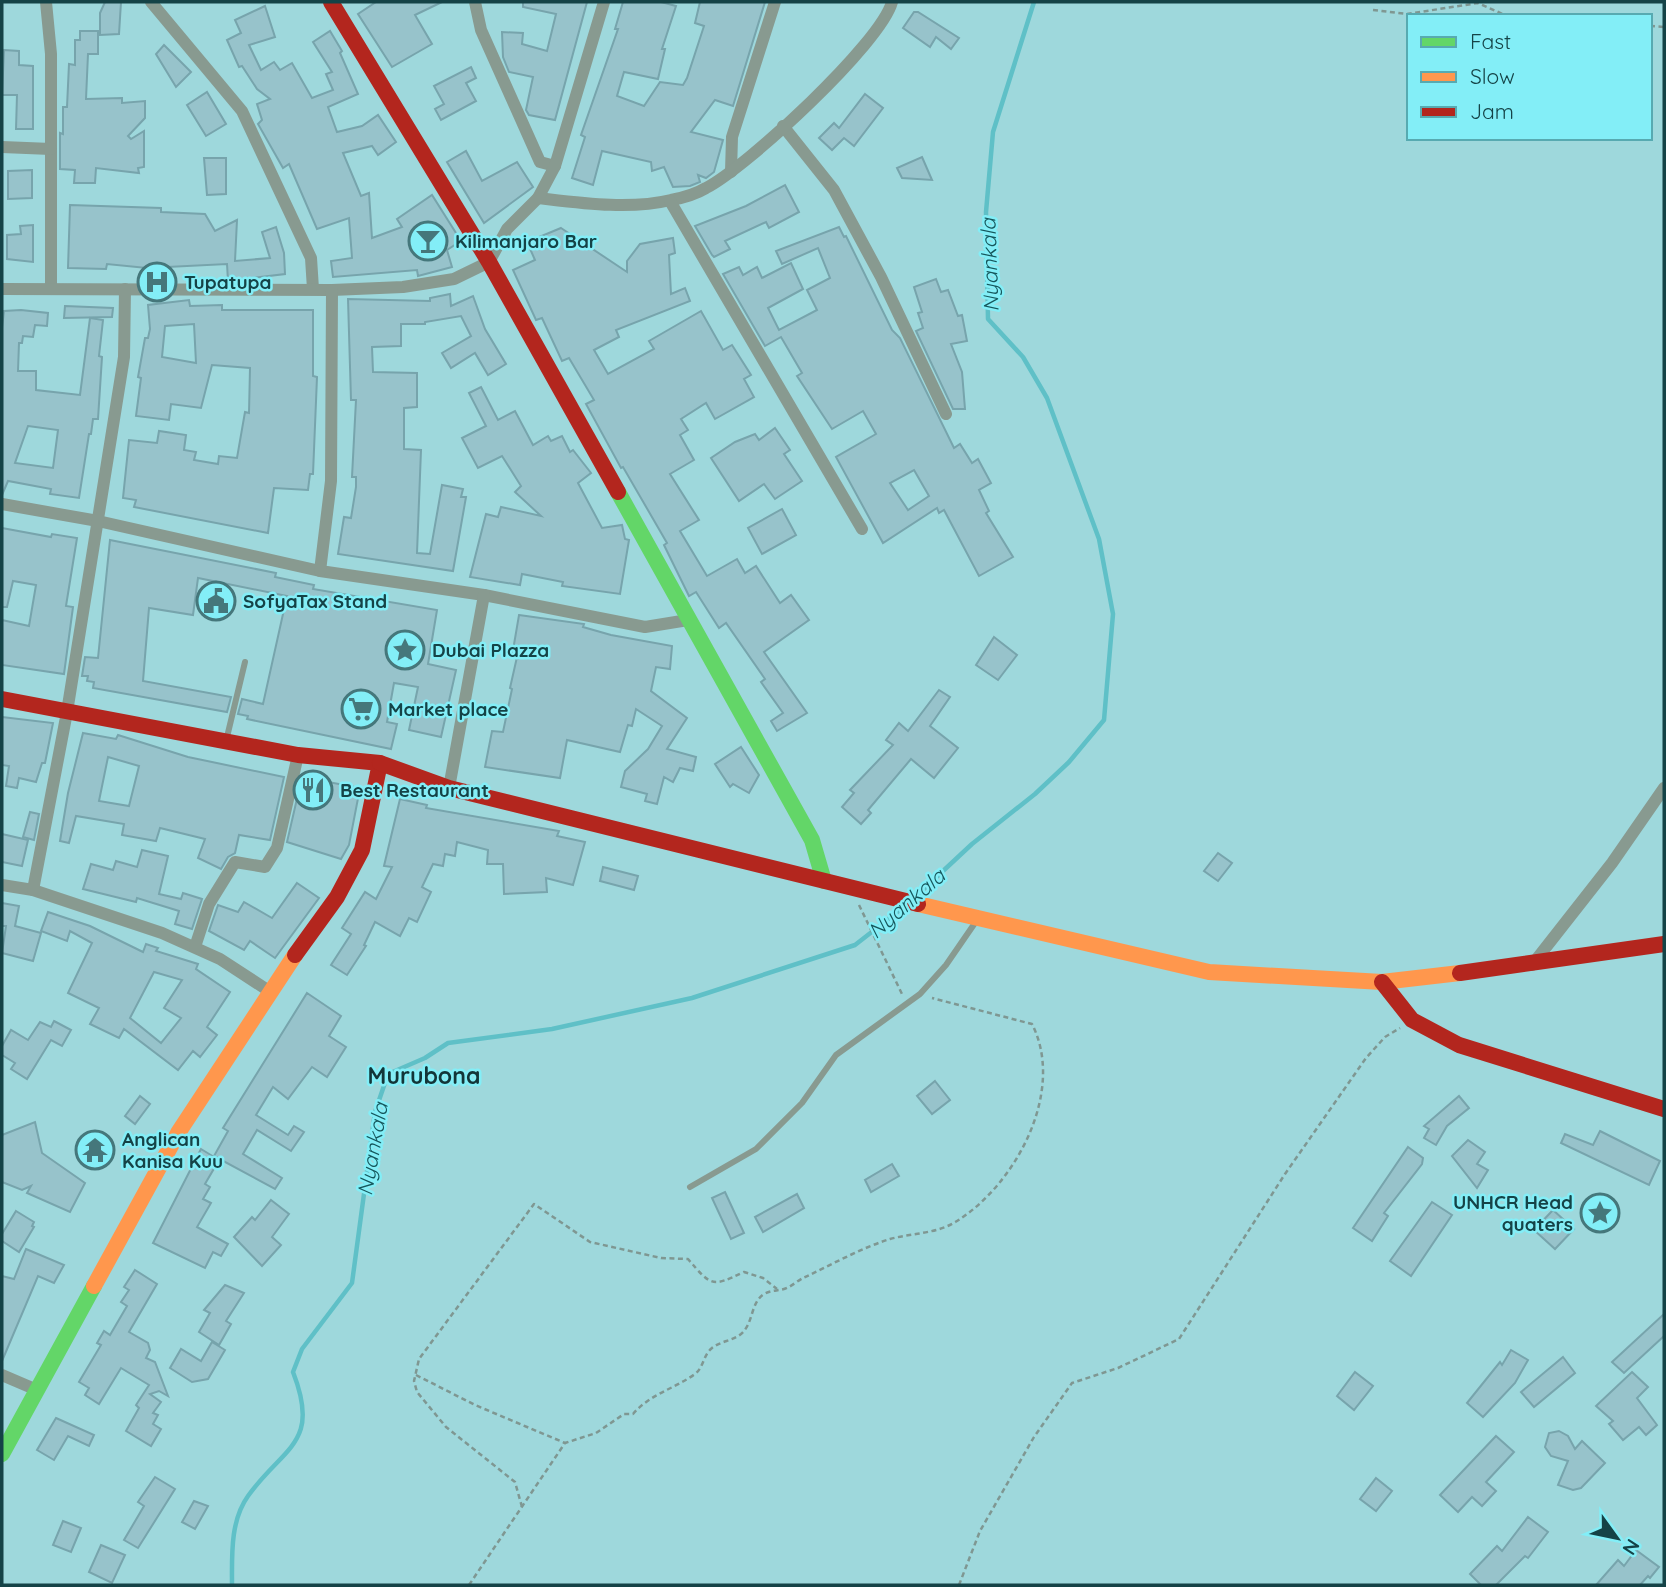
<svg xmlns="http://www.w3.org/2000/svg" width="1666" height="1587" font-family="Quicksand,sans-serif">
	<rect width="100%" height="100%" fill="#9ed8dc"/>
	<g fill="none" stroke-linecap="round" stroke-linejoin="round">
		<g stroke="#5fc0c7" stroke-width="4.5">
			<polyline points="914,898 972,844 1035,794 1069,762 1104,720 1113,614 1099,539 1047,398 1023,357 988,319 986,212 993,132 1034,2"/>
			<path d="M 232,1585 C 232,1556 230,1521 248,1496 C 284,1446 321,1444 293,1372 L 302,1349 L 352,1283 L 375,1112 L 388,1074 L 425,1058 L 448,1043 L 552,1029 L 692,998 L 855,945 L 905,906"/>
		</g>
	</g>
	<g fill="#97c3cb" stroke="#77a4ac" stroke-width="2" fill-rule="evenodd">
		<polygon points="105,2 121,2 119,34 100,35 100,13"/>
		<polygon points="376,2 442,2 415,15 432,44 392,67 358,14"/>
		<polygon points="523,2 587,2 555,120 529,115 526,110 533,77 509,72 503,57 502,32 523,33 522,44 547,51 556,14 523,7"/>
		<polygon points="623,2 661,2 676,6 662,49 665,49 658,79 624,72 617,96 644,106 660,82 683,85 687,78 704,26 695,23 700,2 765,2 733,106 715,100 691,132 723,140 714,172 706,178 698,175 700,182 690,186 673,187 664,167 652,171 651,162 602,151 593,185 572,178 585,137 581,135 618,29 615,29"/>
		<polygon points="265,6 275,37 249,45 261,70 274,62 280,70 292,63 312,98 333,90 326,74 332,72 313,42 330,31 342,51 340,53 358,94 328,107 337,132 362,126 378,115 396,142 378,155 372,146 343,153 361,196 369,193 372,238 402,227 397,219 432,195 461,241 447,250 452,267 418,276 417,270 333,277 331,261 352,258 349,218 317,229 289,164 283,168 258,124 262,120 257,104 270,99 257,89 242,66 239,67 227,40 241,33 235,20"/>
		<polygon points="914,12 918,12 959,38 951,49 936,37 930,47 903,28"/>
		<polygon points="80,31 98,31 98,54 88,54 86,99 122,98 122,103 145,101 145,118 128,136 131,139 144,131 144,167 138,168 139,173 96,168 95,183 74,183 75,170 60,169 60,133 63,134 63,107 67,107 69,64 75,65 75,40 80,40"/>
		<polygon points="164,45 191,72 176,87 156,54"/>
		<polygon points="4,50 19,51 19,65 33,66 33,129 16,129 17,95 2,95"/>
		<polygon points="471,67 476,78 466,83 476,101 441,120 435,109 444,104 434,86"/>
		<polygon points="207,92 226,124 206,136 187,105"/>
		<polygon points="865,94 883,108 854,146 844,138 832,150 819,138 834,123 839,128"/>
		<polygon points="466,151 482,181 517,162 533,187 484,223 447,162"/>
		<polygon points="922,157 932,180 902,178 897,168"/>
		<polygon points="204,158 226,158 226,194 207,195"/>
		<polygon points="32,170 32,198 8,199 8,171"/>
		<polygon points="785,185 799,212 769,228 766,222 725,241 730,249 714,257 712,255 695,226 746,206"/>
		<polygon points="70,205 161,208 161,212 205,214 215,231 237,220 235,261 270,258 262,232 276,227 284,253 285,274 228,281 227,264 147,268 107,264 106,269 68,268"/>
		<polygon points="33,225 33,262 7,259 7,235 21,234 20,226"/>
		<path d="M 839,227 L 844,237 L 846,236 L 892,330 L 900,338 L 954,448 L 960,444 L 972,463 L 978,459 L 991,483 L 979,490 L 989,511 L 986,513 L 1013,557 L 979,576 L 944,510 L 939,513 L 937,508 L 883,543 L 836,457 L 876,434 L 863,411 L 832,429 L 797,376 L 802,373 L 781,337 L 765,346 L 723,274 L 739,267 L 743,275 L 757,267 L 762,278 L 791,263 L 803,289 L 768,308 L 779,330 L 817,310 L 807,290 L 830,278 L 818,248 L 782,264 L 776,251 ZM 914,470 L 929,496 L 908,510 L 890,483 Z"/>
		<polygon points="561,228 627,272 627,261 640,244 673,238 675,253 669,255 671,294 685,288 690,301 616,330 619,337 594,350 608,374 654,349 649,341 701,311 723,350 732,345 751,375 744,379 754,397 715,419 706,403 681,419 688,430 680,435 694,460 670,474 699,520 680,531 707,576 737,559 745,573 756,566 780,603 791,595 809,620 764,652 807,713 777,731 771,721 783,713 761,682 765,679 726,623 719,628 696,592 689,596 664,545 667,543 623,467 621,468 586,404 594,400 569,358 562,361 542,318 536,320 513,270 535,260 527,242"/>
		<polygon points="936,279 941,292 948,290 958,316 962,315 967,341 951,344 962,372 965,409 953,409 916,331 923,328 918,313 922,312 914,287"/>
		<polygon points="450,294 451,306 473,296 485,329 506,364 488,375 475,353 451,368 442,353 471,336 461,316 425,322 425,324 401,324 401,346 372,347 373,372 417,373 417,407 404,408 404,449 421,450 417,553 430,554 442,485 463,489 461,497 466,497 453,571 338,554 344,517 351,518 356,487 356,477 352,477 356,400 351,400 348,299 430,301 430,298"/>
		<path d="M 189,300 L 190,306 L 222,305 L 222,310 L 313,310 L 313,376 L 317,377 L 313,474 L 310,474 L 308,490 L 274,488 L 268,533 L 134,507 L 136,500 L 123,498 L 129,440 L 157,443 L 159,431 L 186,435 L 184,450 L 196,452 L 194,460 L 218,464 L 219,456 L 237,458 L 245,412 L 249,413 L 250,368 L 212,365 L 201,408 L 171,404 L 169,420 L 136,416 L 141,378 L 138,377 L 145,338 L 148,338 L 150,329 L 148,305 ZM 194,324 L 196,363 L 162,357 L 165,326 Z"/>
		<polygon points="65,306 113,308 112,317 64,318"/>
		<path d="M 21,310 L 48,313 L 47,326 L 35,325 L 33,337 L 23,336 L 22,343 L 19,343 L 18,371 L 36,371 L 36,390 L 80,395 L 90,318 L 103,320 L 99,356 L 102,357 L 98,419 L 93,419 L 91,434 L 89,434 L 79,498 L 50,494 L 51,489 L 8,481 L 2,495 L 2,328 L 4,311 ZM 28,426 L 58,430 L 53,468 L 15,463 Z"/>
		<polygon points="481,387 498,420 515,411 533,445 548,436 551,441 562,436 570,452 573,450 591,473 578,483 602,528 622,525 625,539 629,540 620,594 562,586 563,582 522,574 520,585 470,577 486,514 498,517 501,507 541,516 515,492 521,486 502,456 478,468 462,438 486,426 469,393"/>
		<polygon points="775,428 790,450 784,454 802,481 775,499 764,484 739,501 711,458 735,442 755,434 759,440"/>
		<polygon points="782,509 796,535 762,554 748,528"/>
		<polygon points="2,528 51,537 52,534 77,538 66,606 73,607 64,674 2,665 2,620 29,626 36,585 13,581 7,607 2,607"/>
		<polygon points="110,540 276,573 275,577 314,585 313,589 437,610 428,664 456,670 441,737 409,730 418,687 394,683 387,722 397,724 391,749 247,719 248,716 238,714 242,699 263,704 287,596 198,578 193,615 149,608 143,681 231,697 227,712 93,688 94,682 87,681 88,676 82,676 85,657 98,658"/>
		<polygon points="519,615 584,624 583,627 611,635 672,646 670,669 656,667 651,691 687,718 667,749 696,757 693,771 680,768 673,782 664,777 657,804 645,801 647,794 621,787 625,771 648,749 662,726 636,709 632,726 628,725 620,752 567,740 560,778 485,767 492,731 503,732 512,689 510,688 517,657 512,656"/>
		<polygon points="994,637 1017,655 998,680 976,665"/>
		<polygon points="939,690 950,697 930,726 958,748 934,778 911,759 868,810 871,813 861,824 842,807 854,793 850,790 893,745 886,740 899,723 908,731"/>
		<polygon points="2,717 53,723 45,763 42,763 36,782 19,778 17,788 6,786 9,766 2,765"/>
		<path d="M 83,733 L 116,739 L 118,735 L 188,757 L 284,777 L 270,840 L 239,835 L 235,853 L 228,857 L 221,869 L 198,858 L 205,839 L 160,828 L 156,841 L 122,835 L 124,824 L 76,816 L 69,843 L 60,841 L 68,793 ZM 108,757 L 139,766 L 129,806 L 99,801 Z"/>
		<polygon points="741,747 759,775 749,793 733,784 730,787 715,764"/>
		<polygon points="302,777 360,788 349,845 341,859 287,842"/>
		<polygon points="400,799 427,805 426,808 559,831 557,836 585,842 573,885 546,878 547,892 504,894 503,864 487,864 488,850 457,842 455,856 445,854 443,866 433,864 422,887 431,892 417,922 409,918 400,936 375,922 364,945 366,946 347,975 331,965 351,934 342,928 365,892 376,899 392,867 384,866"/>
		<polygon points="30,812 39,814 34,840 23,837"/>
		<polygon points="2,834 28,840 22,866 2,862"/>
		<polygon points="142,850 168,856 159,894 181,899 183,893 202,899 192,929 175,924 179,911 137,898 136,902 83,889 91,864 113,870 116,861 137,867"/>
		<polygon points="1218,853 1232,863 1218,881 1204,871"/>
		<polygon points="603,867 638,876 634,890 600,881"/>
		<polygon points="297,883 319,898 275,958 250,941 244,950 209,931 218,905 238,912 244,902 272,918"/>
		<polygon points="2,903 19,906 15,926 41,933 33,961 2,953 6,926 2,926"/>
		<path d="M 48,912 L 90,926 L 143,952 L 146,944 L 158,948 L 156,951 L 198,964 L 196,969 L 230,992 L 207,1027 L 217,1035 L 200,1057 L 193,1051 L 178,1070 L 124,1029 L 119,1038 L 90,1024 L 99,1008 L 68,993 L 92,943 L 70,931 L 67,941 L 41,931 ZM 154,972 L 182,980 L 164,1008 L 181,1018 L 161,1043 L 130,1018 Z"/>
		<polygon points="307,993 341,1016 329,1036 346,1047 327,1077 312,1067 288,1099 273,1087 256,1115 288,1135 294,1126 304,1132 291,1151 257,1130 243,1154 282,1178 275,1189 214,1156 228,1131 223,1128"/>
		<polygon points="54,1021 71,1030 62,1046 51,1040 27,1079 11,1069 15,1063 2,1055 2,1046 11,1030 28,1040 40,1022 51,1027"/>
		<polygon points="935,1081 950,1100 932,1114 917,1096"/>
		<polygon points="140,1096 150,1104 135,1124 125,1116"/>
		<polygon points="1459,1096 1469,1108 1447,1126 1436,1145 1424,1138 1429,1129 1424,1126"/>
		<polygon points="35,1122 42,1153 85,1183 70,1212 27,1193 31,1186 22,1190 2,1182 2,1135"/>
		<polygon points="1600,1131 1660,1161 1649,1185 1561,1143 1565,1134 1593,1145"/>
		<polygon points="1468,1140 1485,1152 1477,1164 1488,1170 1477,1188 1452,1156"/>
		<polygon points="1408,1147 1423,1158 1422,1164 1384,1213 1388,1216 1372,1241 1353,1228"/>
		<polygon points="201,1149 219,1160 205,1184 210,1187 203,1199 211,1203 197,1227 228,1244 221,1256 213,1252 205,1268 153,1243"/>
		<polygon points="892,1164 899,1176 871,1192 865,1180"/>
		<polygon points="725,1192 744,1233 731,1239 712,1198"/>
		<polygon points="797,1194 804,1208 763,1232 755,1217"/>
		<polygon points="271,1200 289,1214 272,1237 281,1245 262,1266 234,1237 252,1217 255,1220"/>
		<polygon points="1432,1202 1452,1215 1411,1276 1390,1261"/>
		<polygon points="1553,1210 1574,1229 1555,1249 1534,1230"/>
		<polygon points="16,1211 34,1222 32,1226 34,1227 19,1252 2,1241 2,1234"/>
		<polygon points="26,1249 64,1265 54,1283 38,1276 2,1361 2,1276 14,1279"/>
		<polygon points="135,1270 157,1284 129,1332 148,1343 150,1350 146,1358 155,1362 168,1396 159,1391 150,1394 161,1402 153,1413 158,1415 153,1424 161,1429 151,1446 126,1431 139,1408 136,1405 149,1385 121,1368 99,1404 85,1395 89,1388 79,1382 101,1345 97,1343 104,1331 110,1335 127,1306 121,1302 129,1290 124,1287"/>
		<polygon points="225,1285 244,1293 226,1321 231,1324 219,1345 199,1332 210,1313 204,1310"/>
		<polygon points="1664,1314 1664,1336 1624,1373 1612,1362"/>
		<polygon points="212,1342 225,1350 208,1379 192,1382 170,1368 181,1349 201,1361"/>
		<polygon points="1511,1350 1528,1360 1515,1383 1483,1417 1467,1403 1500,1362 1502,1365"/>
		<polygon points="1563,1357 1575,1373 1534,1407 1521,1392"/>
		<polygon points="1355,1372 1373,1386 1354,1410 1337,1396"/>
		<polygon points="1632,1372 1648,1387 1637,1398 1657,1425 1646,1435 1639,1427 1623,1440 1609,1424 1613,1421 1596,1406"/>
		<polygon points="56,1418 94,1435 89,1446 68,1436 54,1460 37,1450"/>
		<polygon points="1559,1431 1568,1436 1575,1449 1582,1441 1605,1463 1581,1488 1573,1490 1558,1485 1568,1461 1551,1456 1545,1447 1549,1433"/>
		<polygon points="1496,1436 1514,1452 1486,1482 1496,1491 1482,1506 1472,1497 1458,1512 1440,1495"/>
		<polygon points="155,1477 175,1489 138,1548 124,1540 144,1506 138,1502"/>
		<polygon points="1376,1478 1392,1491 1376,1511 1360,1499"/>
		<polygon points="194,1501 208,1506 195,1529 182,1522"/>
		<polygon points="1528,1517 1548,1532 1528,1558 1525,1556 1496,1585 1481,1585 1470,1574 1497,1546 1502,1551"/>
		<polygon points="63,1521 81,1528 71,1552 53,1545"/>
		<polygon points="101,1545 125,1555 112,1583 89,1572"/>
		<polygon points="1636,1550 1659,1567 1650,1578 1648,1576 1640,1585 1596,1585 1618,1560 1624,1566"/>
	</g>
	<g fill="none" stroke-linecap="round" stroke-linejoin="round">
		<g stroke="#7f9792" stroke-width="2.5" stroke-dasharray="5 3.5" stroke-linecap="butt">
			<polyline points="1373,10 1407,14 1478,3 1507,16"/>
			<polyline points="1650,26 1664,27"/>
			<polyline points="859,905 902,994"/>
			<polyline points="416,1375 475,1405 565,1443"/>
			<path d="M 522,1507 L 515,1482 L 446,1427 L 417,1392 L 414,1381 L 419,1359 L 534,1204 L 590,1242 L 661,1258 L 688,1259 C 712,1287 712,1287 744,1272 L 763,1278 L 777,1289"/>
			<path d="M 469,1585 L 565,1443 L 596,1433 L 624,1414 L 633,1414 C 650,1394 674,1389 695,1374 C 704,1367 703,1355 712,1348 C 721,1341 732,1341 741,1334 C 754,1323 750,1303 764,1294 C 771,1290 777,1291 784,1289 C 791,1287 797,1281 803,1278 C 831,1265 861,1248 890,1239 C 912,1233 937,1234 957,1221 C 1016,1184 1066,1091 1032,1024 L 932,998"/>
			<polyline points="959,1585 980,1531 1034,1437 1072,1383 1118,1368 1179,1339 1285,1174 1366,1058 1385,1037 1400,1028"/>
		</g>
		<g stroke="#889a90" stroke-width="6">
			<polyline points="227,737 245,662"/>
			<polyline points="690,1187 756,1149 802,1103 836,1055 920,994 946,965 977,920"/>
		</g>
		<g stroke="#889a90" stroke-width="12">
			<polyline points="46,2 51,54 51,289"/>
			<polyline points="151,2 242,111 311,258 313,289"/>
			<polyline points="475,2 481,30 540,162 555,166"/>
			<polyline points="783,126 834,190 881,277 946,414"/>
			<polyline points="2,147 51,149"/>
			<polyline points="731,172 732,137 775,2"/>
			<path d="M 538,198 C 581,203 629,210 671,200 C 682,198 696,194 706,188 C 747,167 881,43 892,2"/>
			<polyline points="670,201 862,529"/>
			<polyline points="2,289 332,290 403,287 454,279 489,262 507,229 538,198 555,166 604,2"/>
			<polyline points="2,504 98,521 320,571 484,595 645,627 688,620"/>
			<polyline points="320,571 331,481 332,290"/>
			<polyline points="449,788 484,595"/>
			<polyline points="2,885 33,890 162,933 220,959 269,991"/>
			<polyline points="33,890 67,712 124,357 125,289"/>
			<polyline points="195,947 209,904 235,862 265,867 277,848 298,755"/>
			<polyline points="1532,965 1612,863 1664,788"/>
			<polyline points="2,1375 37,1390"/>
		</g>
		<g stroke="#63d668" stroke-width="16">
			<polyline points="618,492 812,840 824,881"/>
			<polyline points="2,1454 94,1286"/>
		</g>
		<g stroke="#ff974d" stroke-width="16">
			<polyline points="918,904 1209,972 1382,982 1460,973"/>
			<polyline points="94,1286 178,1133 295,955"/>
		</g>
		<g stroke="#b3261e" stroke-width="16">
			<polyline points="331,2 489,262 618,492"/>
			<polyline points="2,699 298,755 380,763 362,850 337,897 295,955"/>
			<polyline points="380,763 449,788 918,904"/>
			<polyline points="1460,973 1664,944"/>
			<polyline points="1382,982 1412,1020 1459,1045 1664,1109"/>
		</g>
	</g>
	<defs>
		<symbol id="bar-ring" viewBox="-11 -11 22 22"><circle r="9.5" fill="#83eef7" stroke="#45777b" stroke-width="1.5"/><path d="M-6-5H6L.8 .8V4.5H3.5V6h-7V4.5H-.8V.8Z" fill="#45777b"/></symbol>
		<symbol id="hospital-ring" viewBox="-11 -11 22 22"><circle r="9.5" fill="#83eef7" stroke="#45777b" stroke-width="1.5"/><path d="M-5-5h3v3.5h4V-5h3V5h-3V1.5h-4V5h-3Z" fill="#45777b"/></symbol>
		<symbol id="civic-ring" viewBox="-11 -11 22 22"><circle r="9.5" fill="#83eef7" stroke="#45777b" stroke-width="1.5"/><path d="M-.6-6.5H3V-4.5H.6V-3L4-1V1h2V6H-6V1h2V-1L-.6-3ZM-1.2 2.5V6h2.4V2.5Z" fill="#45777b"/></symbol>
		<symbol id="sight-ring" viewBox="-11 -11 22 22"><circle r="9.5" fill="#83eef7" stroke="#45777b" stroke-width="1.5"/><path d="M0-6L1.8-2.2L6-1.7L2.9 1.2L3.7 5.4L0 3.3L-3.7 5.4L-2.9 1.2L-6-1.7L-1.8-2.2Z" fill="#45777b"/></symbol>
		<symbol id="supermarket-ring" viewBox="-11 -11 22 22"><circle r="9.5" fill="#83eef7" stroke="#45777b" stroke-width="1.5"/><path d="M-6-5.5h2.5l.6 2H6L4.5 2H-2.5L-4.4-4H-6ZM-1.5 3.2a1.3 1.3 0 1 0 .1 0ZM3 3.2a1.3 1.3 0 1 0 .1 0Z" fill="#45777b"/></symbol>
		<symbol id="restaurant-ring" viewBox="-11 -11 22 22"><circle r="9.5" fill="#83eef7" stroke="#45777b" stroke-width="1.5"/><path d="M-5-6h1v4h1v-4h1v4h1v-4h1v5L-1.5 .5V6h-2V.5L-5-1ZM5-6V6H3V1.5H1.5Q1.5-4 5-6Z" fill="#45777b"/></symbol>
		<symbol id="temple-ring" viewBox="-11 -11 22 22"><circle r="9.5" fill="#83eef7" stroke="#45777b" stroke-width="1.5"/><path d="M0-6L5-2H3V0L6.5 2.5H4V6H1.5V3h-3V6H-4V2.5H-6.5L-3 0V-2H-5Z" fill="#45777b"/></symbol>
	</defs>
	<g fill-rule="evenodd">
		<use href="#bar-ring" x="406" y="219" width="44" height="44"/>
		<use href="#hospital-ring" x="135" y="260" width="44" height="44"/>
		<use href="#civic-ring" x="194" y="579" width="44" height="44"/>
		<use href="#sight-ring" x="383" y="628" width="44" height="44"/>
		<use href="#supermarket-ring" x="339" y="687" width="44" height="44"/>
		<use href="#restaurant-ring" x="291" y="768" width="44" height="44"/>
		<use href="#temple-ring" x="73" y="1128" width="44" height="44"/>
		<use href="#sight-ring" x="1578" y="1191" width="44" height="44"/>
	</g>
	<g text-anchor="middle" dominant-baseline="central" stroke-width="5" stroke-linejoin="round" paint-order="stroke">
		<g font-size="19" font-weight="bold" fill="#154347" stroke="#83eef7" text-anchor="start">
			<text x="455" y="241">Kilimanjaro Bar</text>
			<text x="184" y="282">Tupatupa</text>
			<text x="243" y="601">SofyaTax Stand</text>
			<text x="432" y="650">Dubai Plazza</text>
			<text x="388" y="709">Market place</text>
			<text x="340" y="790">Best Restaurant</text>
			<text x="122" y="1139">Anglican<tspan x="122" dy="22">Kanisa Kuu</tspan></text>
			<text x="1573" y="1202" text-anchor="end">UNHCR Head<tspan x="1573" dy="22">quaters</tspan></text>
		</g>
		<g font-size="21" font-style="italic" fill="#16565b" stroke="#83eef7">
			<text transform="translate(989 265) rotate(-92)">Nyankala</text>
			<text transform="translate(906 903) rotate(-41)">Nyankala</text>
			<text transform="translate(372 1149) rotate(-80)">Nyankala</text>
		</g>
		<g font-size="23" font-weight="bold" fill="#133538" stroke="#83eef7">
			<text x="424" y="1075">Murubona</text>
		</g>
	</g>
	<rect width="1666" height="1587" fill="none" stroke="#154347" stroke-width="7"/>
	<rect x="1407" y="14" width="245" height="126" fill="#83eef7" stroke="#57aab1" stroke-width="2"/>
	<rect x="1421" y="37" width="35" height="10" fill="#63d668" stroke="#57aab1" stroke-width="2"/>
	<text x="1470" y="49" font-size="21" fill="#154347">Fast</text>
	<rect x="1421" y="72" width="35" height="10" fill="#ff974d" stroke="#57aab1" stroke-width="2"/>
	<text x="1470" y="84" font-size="21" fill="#154347">Slow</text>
	<rect x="1421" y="107" width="35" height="10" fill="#b3261e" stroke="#57aab1" stroke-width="2"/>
	<text x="1470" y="119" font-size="21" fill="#154347">Jam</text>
	<g transform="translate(1617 1538) rotate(123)" stroke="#83eef7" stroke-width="5" paint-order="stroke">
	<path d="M0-5L12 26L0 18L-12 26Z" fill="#154347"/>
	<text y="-10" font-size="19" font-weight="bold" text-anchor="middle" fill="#154347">N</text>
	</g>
</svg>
